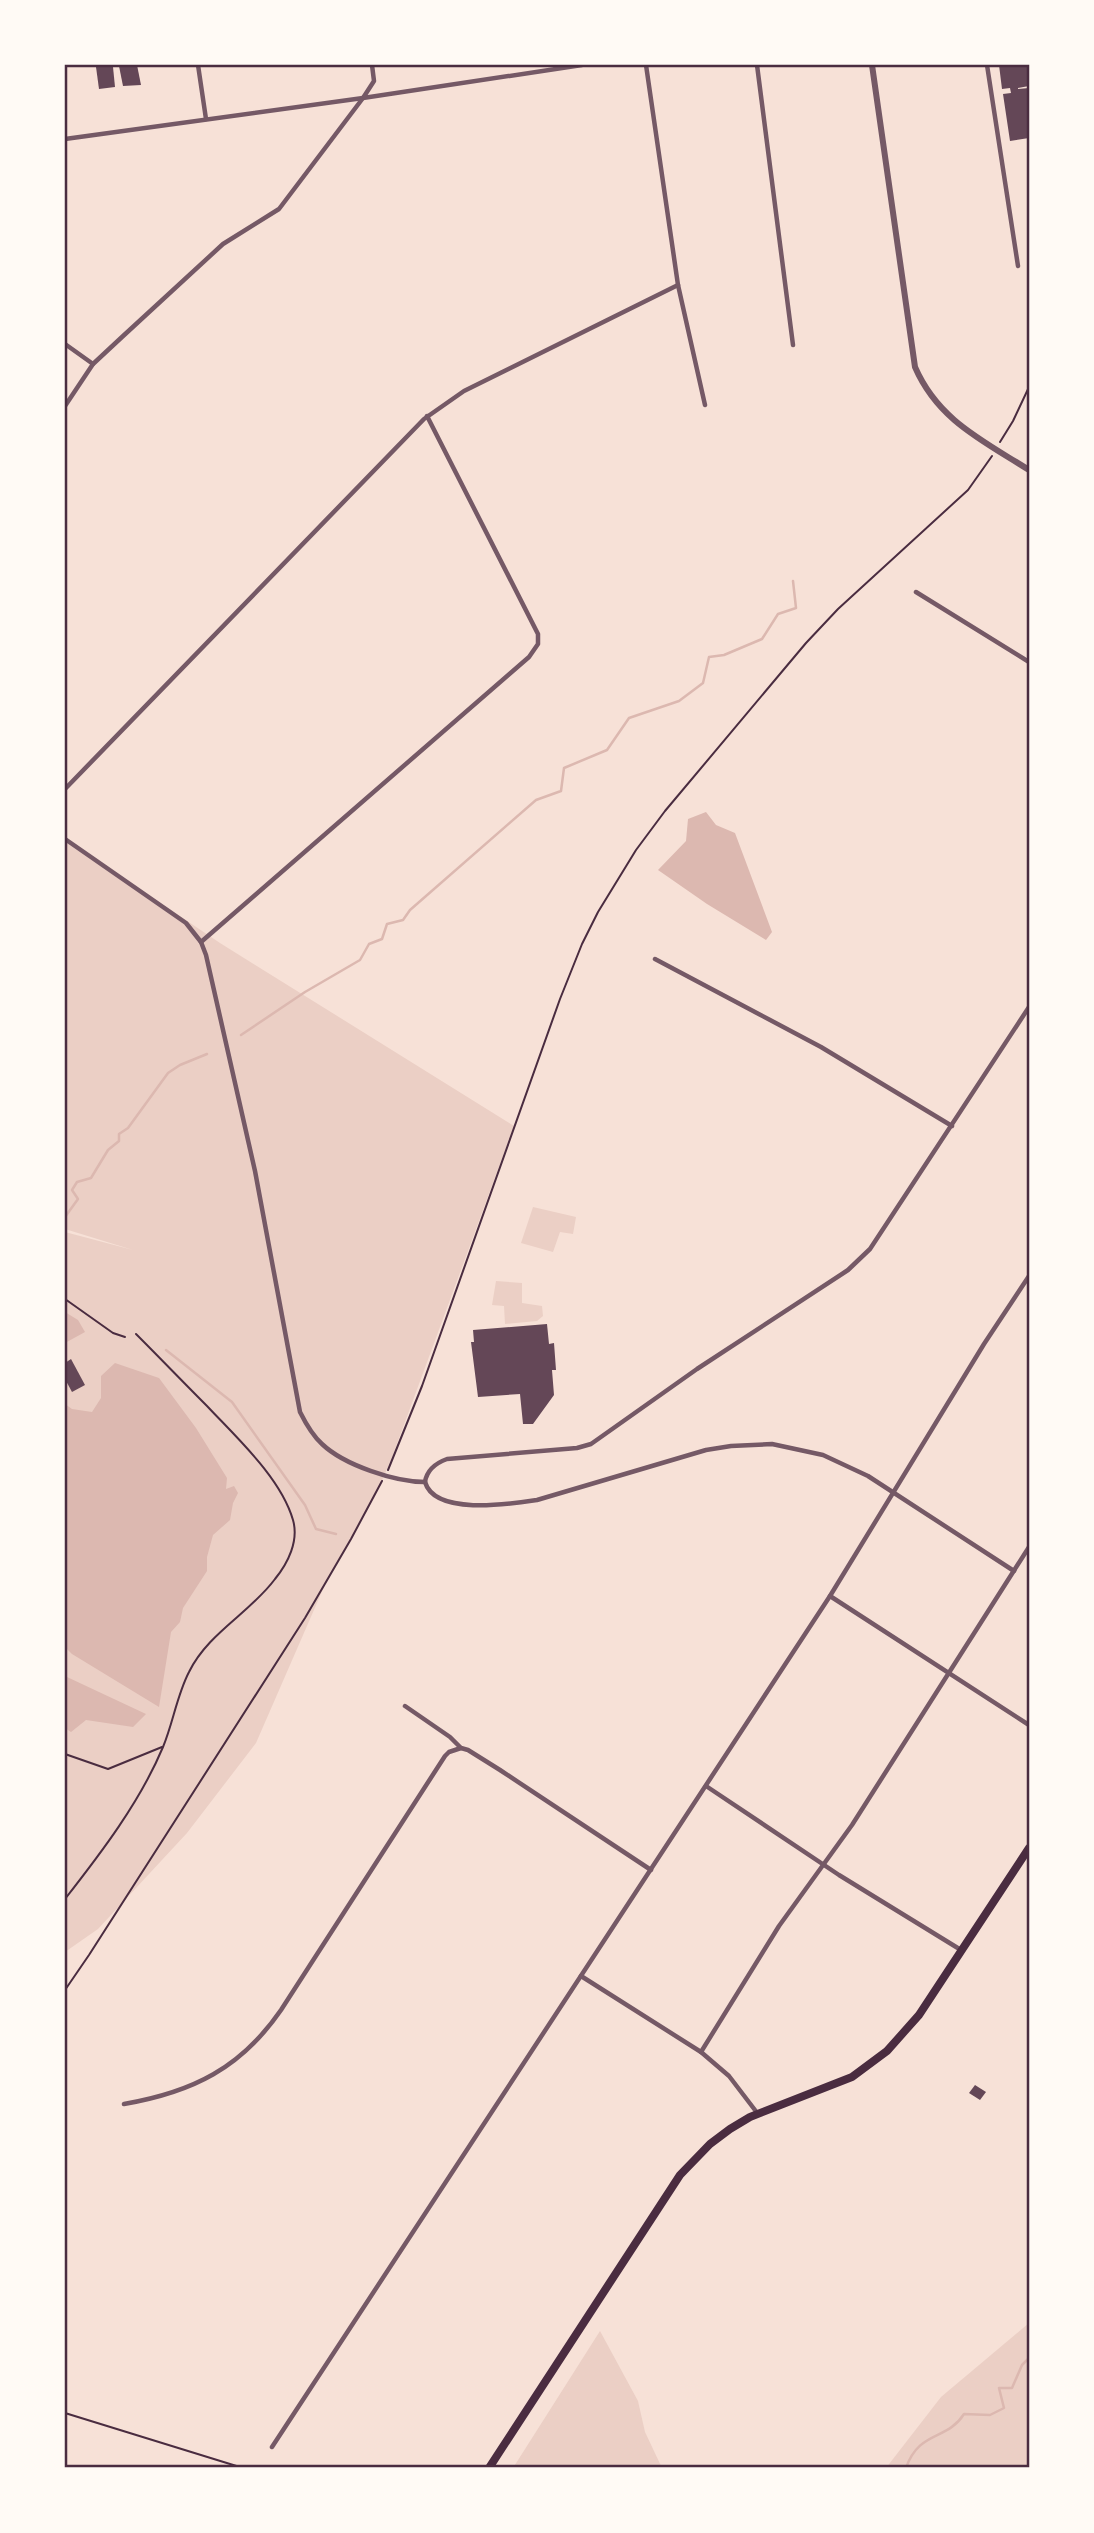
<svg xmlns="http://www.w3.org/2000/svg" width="1094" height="2533" font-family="Arial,sans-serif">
	<rect width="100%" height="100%" fill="#f7e1d7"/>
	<g fill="#ebcfc5">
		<polygon points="65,839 220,943 514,1126 391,1460 374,1498 327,1580 256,1743 187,1833 98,1929 65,1952 65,1232 133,1250 65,1229"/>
		<polygon points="533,1207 576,1217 573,1234 560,1232 553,1252 521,1243"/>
		<polygon points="496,1281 522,1283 522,1303 542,1306 543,1316 537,1321 505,1324 504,1306 492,1305"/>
		<polygon points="1029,2323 1029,2468 886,2468 941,2397"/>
		<polygon points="600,2331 638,2401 645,2432 662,2468 513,2468"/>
	</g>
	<g fill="#dcb8b0">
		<polygon points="706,812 716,825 735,833 772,932 766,940 707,904 658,870 686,841 688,819"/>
		<polygon points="65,1312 78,1320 85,1332 65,1343"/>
		<polygon points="115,1363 159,1378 196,1428 227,1478 226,1489 234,1486 238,1493 233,1503 230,1520 213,1535 207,1557 207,1571 183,1608 180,1622 171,1632 159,1707 72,1654 65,1647 65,1404 72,1409 92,1412 101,1398 101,1376"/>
		<polygon points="65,1675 67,1677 146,1714 133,1727 86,1720 71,1732 65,1728"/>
	</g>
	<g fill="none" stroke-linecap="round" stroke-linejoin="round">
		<g stroke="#dcb8b0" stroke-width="2.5">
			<polyline points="241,1035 305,992 360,960 369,944 382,939 387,924 403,920 410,910 536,800 561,791 564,768 607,750 629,718 679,701 703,683 709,657 724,655 762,639 778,614 796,608 793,581"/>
			<polyline points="65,1217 78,1199 72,1190 77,1182 91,1178 108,1150 119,1141 119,1134 128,1128 168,1073 180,1065 207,1054"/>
			<polyline points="166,1350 232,1402 305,1505 316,1529 336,1534"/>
			<path d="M 906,2468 C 919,2430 947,2441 964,2414 L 990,2415 L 1004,2408 L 999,2388 L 1012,2388 L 1022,2365 L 1029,2358"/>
		</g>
	</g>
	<g fill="#644757">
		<polygon points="131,65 137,65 141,85 123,86 119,66"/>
		<polygon points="999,65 1029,65 1027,67 1029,86 1018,88 1018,89 1029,88 1029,138 1010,141 1003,94 1011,93 1010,88 1002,89"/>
		<polygon points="96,67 113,67 115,87 99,89"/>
		<polygon points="547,1324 549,1344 554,1343 556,1370 552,1370 554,1395 533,1424 523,1424 520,1394 478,1397 471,1342 474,1342 473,1330"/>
		<polygon points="71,1359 85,1385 72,1392 65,1379 65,1363"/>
		<polygon points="975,2085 986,2092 980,2100 969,2093"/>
	</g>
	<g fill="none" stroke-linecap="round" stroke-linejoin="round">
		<g stroke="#4a2c40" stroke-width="2">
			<polyline points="1000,442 1013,421 1029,387"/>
			<polyline points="65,1299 113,1333 125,1337"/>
			<polyline points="388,1470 422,1386 560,999 582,944 598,912 636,850 665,811 806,643 838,609 968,490 992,456"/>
			<polyline points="65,1754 108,1769 162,1747"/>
			<path d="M 65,1899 C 101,1853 140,1802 163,1747 C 173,1723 177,1695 189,1672 C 208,1633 250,1613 275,1579 C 288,1563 299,1541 293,1520 C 281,1478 236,1437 207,1406 C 183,1382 160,1358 136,1334"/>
			<polyline points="65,1990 89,1955 305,1618 351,1539 382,1481"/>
			<polyline points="65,2413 243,2468"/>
		</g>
		<g stroke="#755966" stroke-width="4.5">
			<polyline points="198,65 206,119"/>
			<polyline points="646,65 678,285 705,405"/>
			<polyline points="757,65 793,345"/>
			<polyline points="987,65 1018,266"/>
			<polyline points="65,139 363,98 582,65"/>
			<polyline points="65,344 93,364"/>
			<polyline points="65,406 93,364 122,337 223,244 279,209 363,98 374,81 372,65"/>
			<polyline points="916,592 1029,662"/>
			<polyline points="65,789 424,419 464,391 678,285"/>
			<path d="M 65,839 L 186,923 L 201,942 L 206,955 L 255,1171 L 300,1412 C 306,1424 312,1435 322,1444 C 344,1465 395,1482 425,1482"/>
			<polyline points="201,942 529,657 538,644 538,634 427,416"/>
			<polyline points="655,959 821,1047 952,1126"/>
			<path d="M 425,1482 C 427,1469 436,1463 447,1459 L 577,1448 L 591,1444 L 697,1369 L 848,1270 L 870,1249 L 1029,1007"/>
			<path d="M 425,1482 C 435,1516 510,1504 537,1500 L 706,1450 L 731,1446 L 772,1444 L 823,1455 L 868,1476 L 1014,1571"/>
			<polyline points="830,1596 1029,1725"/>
			<polyline points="405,1706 450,1737 461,1748 468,1750 500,1770 651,1870"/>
			<polyline points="706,1786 839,1875 961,1950"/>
			<polyline points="581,1976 701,2052 729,2076 758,2114"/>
			<polyline points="701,2052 779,1926 852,1825 1029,1547"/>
			<path d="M 124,2104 C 193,2092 241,2068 281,2010 L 445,1756 L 449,1752 L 461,1748"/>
			<polyline points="272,2447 830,1596 984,1344 1029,1276"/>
		</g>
		<path stroke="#755966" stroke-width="6" d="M 872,65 L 915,367 C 938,420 982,440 1029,470"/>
		<polyline stroke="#4a2c40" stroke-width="8" points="489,2468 680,2175 710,2144 730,2129 750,2117 852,2077 887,2051 919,2015 1029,1848"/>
	</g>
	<rect width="1094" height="2533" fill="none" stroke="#fffaf5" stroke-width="133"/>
	<rect x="66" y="66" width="962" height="2400" fill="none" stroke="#4a2c40" stroke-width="2.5"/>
</svg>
